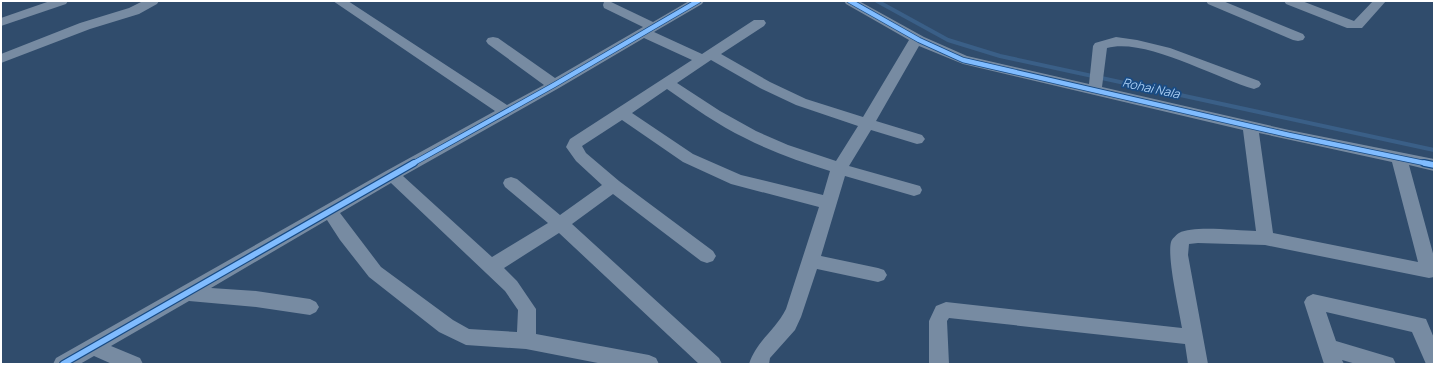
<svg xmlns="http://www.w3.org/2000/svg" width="1435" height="365" font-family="Manrope,sans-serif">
	<rect width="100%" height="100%" fill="#304c6c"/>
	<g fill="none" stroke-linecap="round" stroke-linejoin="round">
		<polyline stroke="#3a5f87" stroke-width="4" points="877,1 948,40 1000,56 1434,150"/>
		<g fill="#778ba2" fill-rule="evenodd">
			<polygon points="50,1 68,1 66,4 1,26 1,18"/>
			<polygon points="143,1 159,1 157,4 139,14 90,29 1,63 1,54 80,23 129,8"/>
			<path d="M 333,1 L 348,1 L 507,105 L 544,85 L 488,44 L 486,41 L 488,38 L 493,37 L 498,38 L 555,78 L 643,27 L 604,8 L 603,5 L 604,2 L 609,1 L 653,22 L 689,1 L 704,1 L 702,4 L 654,32 L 702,54 L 754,20 L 764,20 L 766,23 L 764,26 L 721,54 L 770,82 L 806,99 L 863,117 L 909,40 L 846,4 L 844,1 L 859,1 L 924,37 L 967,56 L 1089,84 L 1093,46 L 1095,43 L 1116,37 L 1137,40 L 1170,48 L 1259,81 L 1261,84 L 1259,87 L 1254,89 C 1216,78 1144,37 1107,48 L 1102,87 L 1289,130 L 1434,159 L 1434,171 L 1409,165 L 1434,257 L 1434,277 L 1429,278 L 1265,245 L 1198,243 L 1189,244 L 1188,255 L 1208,364 L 1188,364 L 1185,344 L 949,318 L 947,321 L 949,364 L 929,364 L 929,321 L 936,306 L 946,302 L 1182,328 C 1179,309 1167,258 1171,242 C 1172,239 1176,235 1179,233 C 1194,225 1237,231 1256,231 L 1243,130 L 963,64 L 919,46 L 876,121 L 922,135 L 925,139 L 922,143 L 917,144 L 871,130 L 849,166 L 920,186 L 922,190 L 920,194 L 914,196 L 845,176 L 821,256 L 878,268 L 884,270 L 887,275 L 884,280 L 878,282 L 817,269 L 801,317 L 795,330 L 770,358 L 769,364 L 749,364 C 757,340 775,331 786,309 L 819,207 L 731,184 L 683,162 L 622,120 L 582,146 L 586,153 L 619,181 L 713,251 L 716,256 L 713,261 L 707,263 L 701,261 L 613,194 L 572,224 L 719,358 L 722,364 L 699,364 L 559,233 L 504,268 L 517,281 L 536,309 L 536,334 L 649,355 L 656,358 L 659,364 L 603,364 L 526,349 L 466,345 L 439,332 L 369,277 L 340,240 L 327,220 L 211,288 L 256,291 L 310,299 L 316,302 L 319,307 L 316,312 L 310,315 L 256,307 L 189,301 L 111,346 L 140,358 L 143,364 L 112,364 L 94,356 L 80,364 L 53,364 L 56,358 L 386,171 L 495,111 ZM 644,38 L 692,60 L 570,139 L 566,147 L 576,161 L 602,185 L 560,215 L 517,179 L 511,177 L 505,179 L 503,183 L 505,187 L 548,223 L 492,257 L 403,176 L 559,88 ZM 711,60 L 760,88 L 796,105 L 858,126 L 836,161 L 788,145 L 756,131 L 720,111 L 677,83 ZM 667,89 C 693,107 718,125 745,138 C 772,152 801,162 830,171 L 823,195 L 741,175 L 693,154 L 632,113 ZM 1259,133 L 1392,162 L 1418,262 L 1273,233 ZM 391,183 L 505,291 L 518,310 L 517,332 L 469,329 L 453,320 L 381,267 L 340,213 Z"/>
			<polygon points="1206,1 1223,1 1303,34 1305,37 1303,40 1298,41 1293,40 1208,4"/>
			<polygon points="1284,1 1302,1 1354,21 1373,1 1386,1 1362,28 1347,28 1286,4"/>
			<polygon points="1313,294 1426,319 1434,338 1434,364 1426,364 1412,332 1326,312 1336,341 1393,358 1396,364 1356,364 1342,360 1344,364 1324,364 1304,302 1307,297"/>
		</g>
		<defs>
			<g id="cycleway-far1">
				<polyline points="850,1 919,40 963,60 1289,135 1429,164"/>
				<polyline points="412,164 554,85 698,1"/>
			</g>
			<g id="cycleway">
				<polyline points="1424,163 1434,165"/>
				<polyline points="63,364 414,163"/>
			</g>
		</defs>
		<use href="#cycleway-far1" stroke="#184b84" stroke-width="6"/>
		<use href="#cycleway" stroke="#184b84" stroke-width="8"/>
		<use href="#cycleway-far1" stroke="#80bcff" stroke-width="4.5"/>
		<use href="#cycleway" stroke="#80bcff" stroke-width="5.5"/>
	</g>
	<g text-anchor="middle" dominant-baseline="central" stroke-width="3.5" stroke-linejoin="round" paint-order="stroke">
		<g font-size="12" font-style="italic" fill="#a9cef4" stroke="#184b84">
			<text transform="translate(1151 88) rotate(12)">Rohai Nala</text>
		</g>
	</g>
	<rect width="1435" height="365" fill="none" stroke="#ffffff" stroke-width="4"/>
</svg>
